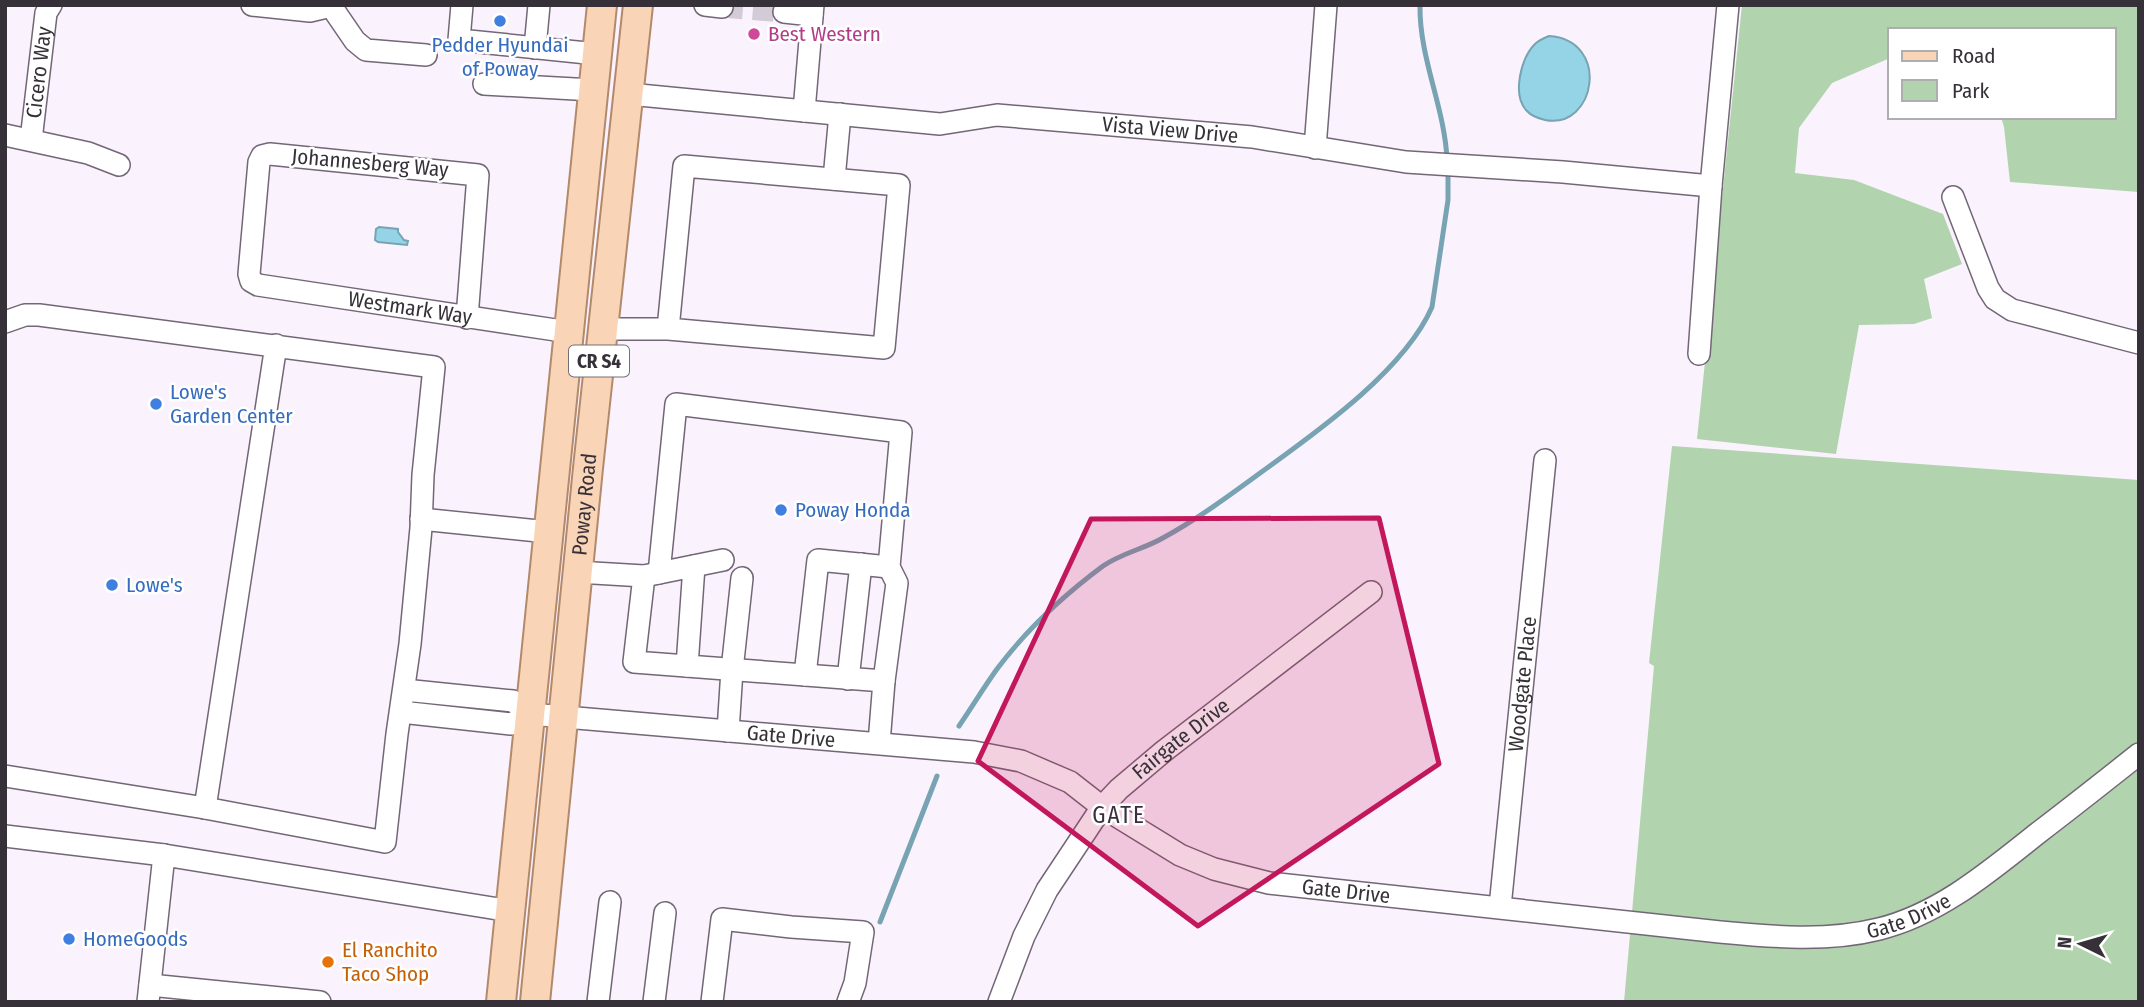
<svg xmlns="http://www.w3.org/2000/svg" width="2144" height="1007" font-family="'Fira Sans Condensed',sans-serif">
	<rect width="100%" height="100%" fill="#faf2fd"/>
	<g fill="#b1d4ae">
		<polygon points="1742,5 2139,5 2139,192 2010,182 2004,127 2001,117 2114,117 2114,30 1890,30 1890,58 1832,83 1799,128 1795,173 1854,180 1943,214 1962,264 1924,279 1932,318 1914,324 1859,325 1836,454 1697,439"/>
		<polygon points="1672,446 2139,480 2139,1002 1624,1002 1654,666 1649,663"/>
	</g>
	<g fill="#94d4e6" stroke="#78a3b2" stroke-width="2">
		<path d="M 1549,36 C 1611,40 1596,130 1545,120 C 1538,118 1531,116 1526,110 C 1512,94 1521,58 1535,44 C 1539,40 1544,38 1549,36 Z"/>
		<polygon points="379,227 398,229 398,232 404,240 408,241 407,245 378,242 375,240 376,229"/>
	</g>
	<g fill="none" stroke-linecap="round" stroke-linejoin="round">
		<g stroke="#78a3b2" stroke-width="5">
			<path d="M 1420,5 C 1419,58 1445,108 1447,160"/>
			<path d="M 959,726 C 972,707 984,687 997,669 C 1027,629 1064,595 1103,566 C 1120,554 1143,549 1161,539 C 1198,519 1233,493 1267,468 C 1321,429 1405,369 1432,307 L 1448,200 L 1448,170"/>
			<polyline points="880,922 937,776"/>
		</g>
		<polyline stroke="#d3cbd6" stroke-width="21" stroke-dasharray="21 10" stroke-linecap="butt" points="722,7 784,12"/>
		<defs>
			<g id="minor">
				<polyline points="252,5 310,11 331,6 355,41 366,50 426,55"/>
				<polyline points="462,5 459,40 597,54"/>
				<polyline points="705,5 722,7"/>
				<polyline points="784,12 812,15"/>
				<polyline points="535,48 539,5"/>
				<polyline points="484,84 593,90"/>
				<path id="s1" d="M 629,94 L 940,124 L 997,115 L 1252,137 L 1406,162 L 1563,172 L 1711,186"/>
				<polyline points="804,111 813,5"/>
				<polyline points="5,135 88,153 119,165"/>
				<path id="s2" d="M 31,140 L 46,13 L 51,5"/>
				<polyline points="1315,148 1326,5"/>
				<polyline points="834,179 840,114"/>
				<polyline points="1953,197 1988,288 1995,299 2012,310 2139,343"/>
				<path id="s3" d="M 467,318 L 478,175 L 270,154 L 262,156 L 259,162 L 249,274 L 251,281 L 258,285 L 569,332"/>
				<polyline points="5,322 25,315 39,315 434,367 423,475 421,528 410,644 397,734 385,842 205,808 276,345"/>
				<polyline points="603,329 668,329 884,348 899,185 684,166 668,329"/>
				<polyline points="1699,354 1711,186 1728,5"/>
				<polyline points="421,519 548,532"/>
				<polyline points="577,572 644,576 723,560"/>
				<polyline points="659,573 676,404 901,432 889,567 897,583 884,681"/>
				<polyline points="644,576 634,662 884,681 879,743"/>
				<polyline points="687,666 694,566"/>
				<polyline points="805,675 818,560 889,567"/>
				<polyline points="848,679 861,564"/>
				<polyline points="404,690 513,701 530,714"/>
				<polyline points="401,712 511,724 530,714"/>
				<path id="s4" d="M 530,714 L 974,752 L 1021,761 L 1070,782 L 1102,807 L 1180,855 L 1214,869 L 1269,883 L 1720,932 C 1773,937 1827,942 1879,929 C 1940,914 1990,871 2038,833 C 2072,807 2105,781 2139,754"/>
				<polyline points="728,731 732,670 742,578"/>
				<polyline points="5,776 205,808"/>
				<polyline points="5,836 164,855"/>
				<path id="s5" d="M 1500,907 L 1545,460"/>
				<polyline points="150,985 320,1002"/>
				<polyline points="148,1002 164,855 510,911"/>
				<polyline points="598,1002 610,902"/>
				<polyline points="654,1002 665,913"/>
				<polyline points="712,1002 722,919 791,927 863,932 855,983 848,1002"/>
				<path id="s6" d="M 999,1002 L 1024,936 L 1047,890 L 1102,807 L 1119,789 L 1164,751 L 1371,592"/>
			</g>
			<g id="major">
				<polyline points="501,1002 602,5"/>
				<path id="s7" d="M 535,1002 L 588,468 L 638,5"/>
			</g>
		</defs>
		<use href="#minor" stroke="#736677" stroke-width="24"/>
		<use href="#major" stroke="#b3896b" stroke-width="32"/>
		<use href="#minor" stroke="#fff" stroke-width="21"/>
		<use href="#major" stroke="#fad4b6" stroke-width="28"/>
	</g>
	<path fill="#c2185b" fill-opacity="0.2" stroke="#c2185b" stroke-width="5" stroke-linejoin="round" d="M 1379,518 L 1439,764 L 1198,926 L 978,761 L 1091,519 Z"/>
	<g fill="#3f7fe0" stroke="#fff" stroke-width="2.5">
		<circle cx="500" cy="21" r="7"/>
		<circle cx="156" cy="404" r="7"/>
		<circle cx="781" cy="510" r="7"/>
		<circle cx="112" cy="585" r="7"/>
		<circle cx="69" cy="939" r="7"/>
	</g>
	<circle fill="#d1479c" stroke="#fff" stroke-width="2.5" cx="754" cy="34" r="7"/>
	<circle fill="#e8710a" stroke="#fff" stroke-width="2.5" cx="328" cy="962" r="7"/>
	<g text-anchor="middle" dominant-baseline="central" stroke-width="5" stroke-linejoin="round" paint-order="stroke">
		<rect fill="#fff" stroke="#726f74" stroke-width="2" x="569" y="345.5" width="60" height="31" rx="5"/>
		<g font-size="19" font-weight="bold" fill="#363138">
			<text x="599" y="361">CR S4</text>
		</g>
		<g font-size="21" fill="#b23c85" stroke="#fff" text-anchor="start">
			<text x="768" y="34">Best Western</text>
		</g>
		<g font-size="21" fill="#366cbe" stroke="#fff" text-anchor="start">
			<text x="500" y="45" text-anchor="middle">Pedder Hyundai<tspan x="500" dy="24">of Poway</tspan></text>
			<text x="170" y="392">Lowe's<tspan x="170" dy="24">Garden Center</tspan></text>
			<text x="795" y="510">Poway Honda</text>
			<text x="126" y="585">Lowe's</text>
			<text x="83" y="939">HomeGoods</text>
		</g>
		<g font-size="21" fill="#363138" stroke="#fff">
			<text stroke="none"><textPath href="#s2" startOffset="68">Cicero Way</textPath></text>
			<text stroke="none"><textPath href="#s1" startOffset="544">Vista View Drive</textPath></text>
			<text transform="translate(370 163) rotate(5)">Johannesberg Way</text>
			<text stroke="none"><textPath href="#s3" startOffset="649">Westmark Way</textPath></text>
			<text stroke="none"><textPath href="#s7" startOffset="500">Poway Road</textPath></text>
			<text stroke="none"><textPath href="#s5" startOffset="224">Woodgate Place</textPath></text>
			<text stroke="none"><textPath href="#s4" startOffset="262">Gate Drive</textPath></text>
			<text stroke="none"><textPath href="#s6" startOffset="326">Fairgate Drive</textPath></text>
			<text stroke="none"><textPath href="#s4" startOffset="850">Gate Drive</textPath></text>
			<text stroke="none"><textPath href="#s4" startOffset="1418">Gate Drive</textPath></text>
		</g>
		<g font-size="21" fill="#c56008" stroke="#fff" text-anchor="start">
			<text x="342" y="950">El Ranchito<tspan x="342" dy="24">Taco Shop</tspan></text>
		</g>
		<g font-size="23" letter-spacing="2" fill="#3a2f3e" stroke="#fff">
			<text x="1119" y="815">GATE</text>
		</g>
	</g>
	<rect width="2144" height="1007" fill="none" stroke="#363138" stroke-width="14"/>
	<rect x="1888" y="28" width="228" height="91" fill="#ffffff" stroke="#afadaf" stroke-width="2"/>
	<rect x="1902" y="51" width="35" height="10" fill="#fad4b6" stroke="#afadaf" stroke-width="2"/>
	<text x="1952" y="63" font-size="21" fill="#363138">Road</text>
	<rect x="1902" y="80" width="35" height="21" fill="#b1d4ae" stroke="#afadaf" stroke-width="2"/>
	<text x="1952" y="98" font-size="21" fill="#363138">Park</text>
	<g transform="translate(2081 944) rotate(275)" stroke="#ffffff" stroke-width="5" paint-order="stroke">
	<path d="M0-5L12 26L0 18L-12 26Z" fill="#363138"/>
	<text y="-10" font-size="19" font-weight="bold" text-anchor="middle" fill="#363138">N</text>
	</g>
</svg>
